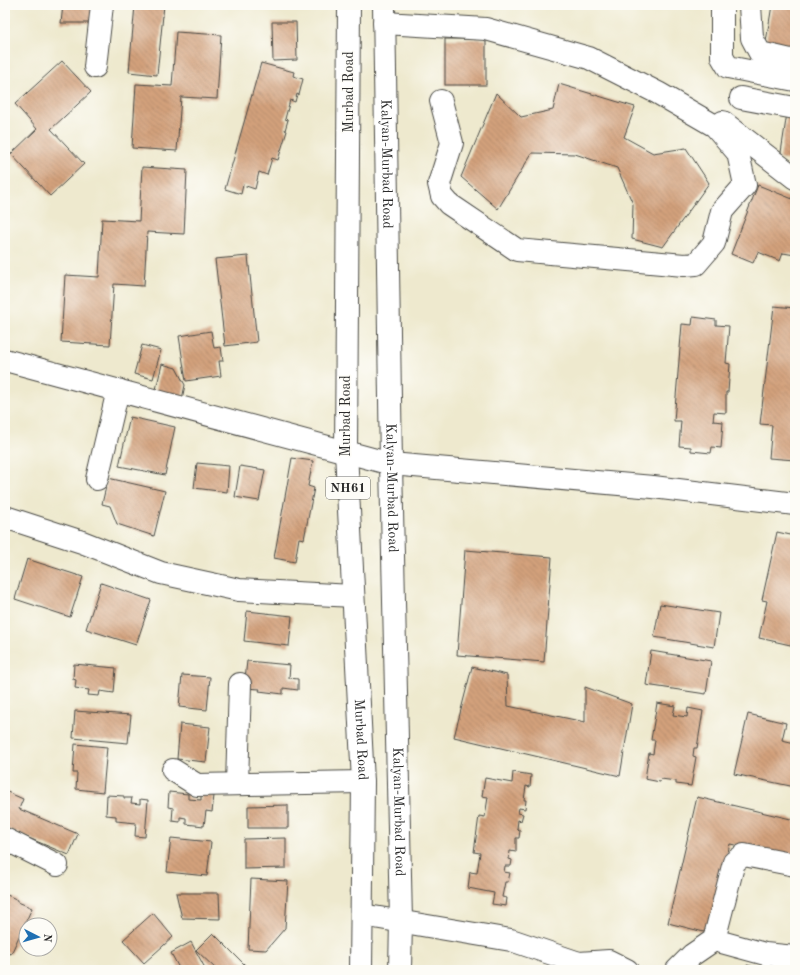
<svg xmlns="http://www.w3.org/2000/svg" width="800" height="975" font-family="'Old Standard TT',serif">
	<defs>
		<pattern id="building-back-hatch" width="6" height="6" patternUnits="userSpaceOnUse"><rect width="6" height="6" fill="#d3a17c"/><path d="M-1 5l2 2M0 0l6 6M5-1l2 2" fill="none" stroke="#ab8366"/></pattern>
	</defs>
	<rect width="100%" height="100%" fill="#fdfcf7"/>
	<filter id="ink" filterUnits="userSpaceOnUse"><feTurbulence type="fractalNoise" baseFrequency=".025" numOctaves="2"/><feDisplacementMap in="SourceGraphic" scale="8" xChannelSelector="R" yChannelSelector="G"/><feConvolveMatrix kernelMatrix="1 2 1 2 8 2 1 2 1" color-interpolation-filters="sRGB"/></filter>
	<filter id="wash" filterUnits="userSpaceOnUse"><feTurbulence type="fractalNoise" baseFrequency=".012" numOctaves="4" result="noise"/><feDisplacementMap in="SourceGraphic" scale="16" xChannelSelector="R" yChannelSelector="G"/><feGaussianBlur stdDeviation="0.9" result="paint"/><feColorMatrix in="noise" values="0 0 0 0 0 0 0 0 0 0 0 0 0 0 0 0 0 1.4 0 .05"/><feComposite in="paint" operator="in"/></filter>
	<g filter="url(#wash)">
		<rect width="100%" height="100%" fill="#eee9ce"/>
		<g id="blocks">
			<g fill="url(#building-back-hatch)">
				<polygon points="63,5 98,5 96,23 61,23"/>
				<polygon points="135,5 164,5 157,75 129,72"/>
				<polygon points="772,5 795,5 795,51 765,48"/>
				<polygon points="272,22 296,22 297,60 273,61"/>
				<polygon points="176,32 221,35 217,99 181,97 177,151 132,148 136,84 172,86"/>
				<rect x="445" y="39" width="41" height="46"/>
				<polygon points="62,61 91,92 51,129 84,164 50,196 11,154 37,129 15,104"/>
				<polygon points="261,63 294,72 293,76 303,79 299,95 297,94 295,102 290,100 285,119 288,120 285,130 287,131 278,160 272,158 267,175 259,172 255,189 243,185 241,194 225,189"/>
				<polygon points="559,84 635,107 624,137 653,153 686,148 709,183 663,247 632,239 633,204 617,168 575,154 532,153 498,209 461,177 496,93 521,117 553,110"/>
				<polygon points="787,113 795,115 795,162 780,159"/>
				<polygon points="142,167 187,170 184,234 147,232 144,286 114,284 110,345 61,342 65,275 99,277 102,219 139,221"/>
				<polygon points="758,185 795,200 795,255 783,253 780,261 758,252 753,263 731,254"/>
				<polygon points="248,256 257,342 225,346 215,259"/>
				<polygon points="774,306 795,308 795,460 769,458 772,425 760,424"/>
				<polygon points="693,317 716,320 716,325 729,326 726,363 730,364 728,392 726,392 726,413 714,412 713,421 723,422 721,448 712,447 711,453 691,451 691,447 679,446 681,421 674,421 682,324 692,325"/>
				<polygon points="211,331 214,348 221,347 223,361 219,361 221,376 186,381 179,336"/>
				<polygon points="142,345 161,350 153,379 134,374"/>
				<polygon points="162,364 176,368 185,385 181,404 154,398"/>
				<polygon points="130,417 175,427 165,475 119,466"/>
				<polygon points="292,458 313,461 308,486 314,488 304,539 299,538 295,562 274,558"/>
				<polygon points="197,463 229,466 227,492 194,488"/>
				<polygon points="240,466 265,470 259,501 235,497"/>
				<polygon points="108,478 165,491 154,536 117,524 110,506 102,504"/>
				<polygon points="777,532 795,536 795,646 759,638 767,601 762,600"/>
				<polygon points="465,550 552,557 544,662 457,655"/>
				<polygon points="27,559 83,577 70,617 15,599"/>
				<polygon points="101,583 151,600 136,645 86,629"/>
				<polygon points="660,604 719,613 714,647 654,637"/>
				<polygon points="247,611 292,616 289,646 244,641"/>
				<polygon points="651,651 711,661 706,694 646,685"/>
				<polygon points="247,661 290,665 289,678 298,679 298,690 283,688 283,694 259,691 260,689 244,688"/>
				<polygon points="74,664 116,668 114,693 100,691 99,696 88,695 89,690 75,688 76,680 73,679"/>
				<polygon points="472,667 507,675 508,706 585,722 585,687 632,704 620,776 454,737"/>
				<polygon points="182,675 210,677 207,710 179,707"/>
				<polygon points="657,703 675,706 673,715 687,717 688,708 703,711 697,748 694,748 693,756 696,757 691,786 676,784 676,781 661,779 660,782 645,779 649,753 653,754 655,740 651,740"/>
				<polygon points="75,711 131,715 128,743 73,738"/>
				<polygon points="748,714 786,723 782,740 795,743 795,787 734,774"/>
				<polygon points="180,724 210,727 206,762 177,759"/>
				<polygon points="75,744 107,747 103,792 76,789 77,773 73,773"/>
				<polygon points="513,772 531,775 530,787 526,786 524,800 526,800 525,809 519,808 518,813 523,814 521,821 518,820 517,829 520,830 519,838 516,838 516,852 510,851 509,859 512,860 511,866 505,866 504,872 510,873 508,882 505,882 502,897 507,898 506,906 492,904 494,893 468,888 470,872 477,873 480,853 474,852 479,816 485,817 488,797 482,796 485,778 512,783"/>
				<polygon points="5,791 23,799 19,809 78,834 69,855 5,828"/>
				<polygon points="169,792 188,794 188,799 201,800 201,795 214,796 212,812 206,811 204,826 186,824 186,818 180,817 180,822 172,821 173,808 168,807"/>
				<polygon points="107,795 124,796 124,798 132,798 131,803 140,804 140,799 148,800 145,837 135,836 136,823 116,821 116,816 106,815"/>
				<polygon points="697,797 795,820 795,856 730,844 708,933 668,923"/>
				<polygon points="288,805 288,828 248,828 248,806"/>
				<polygon points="171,838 211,842 207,876 167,872"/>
				<polygon points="286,838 286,868 244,869 244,839"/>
				<polygon points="251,879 288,881 285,928 266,950 248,949"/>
				<polygon points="176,893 219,893 220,919 182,918"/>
				<polygon points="5,894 18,900 18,902 32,908 11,954 5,952"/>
				<polygon points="153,913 173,937 144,963 123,940"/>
				<polygon points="213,933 250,970 217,970 196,950"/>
				<polygon points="191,942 206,970 180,970 171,953"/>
				<polygon points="747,965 764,969 764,970 746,970"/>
			</g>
		</g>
	</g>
	<g filter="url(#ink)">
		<use href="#blocks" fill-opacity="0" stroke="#484843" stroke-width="1"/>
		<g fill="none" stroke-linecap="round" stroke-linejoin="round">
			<defs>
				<g id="street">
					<polyline points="722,5 722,57 728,67 795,80"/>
					<polyline points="750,5 752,38 760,53 795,61"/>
					<polyline points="384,23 486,29 589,58 658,93 715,126 738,153 745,185 722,211 714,243 696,264 684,265 517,250 449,204 442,196 439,184 452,143 441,101"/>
					<polyline points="95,67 102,5"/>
					<polyline points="741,98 795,108"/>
					<polyline points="723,122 795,178"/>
					<polyline points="97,479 118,390"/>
					<polyline points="5,517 82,542 161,573 239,590 353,596"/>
					<polyline points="173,770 197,785 363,782"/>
					<polyline points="237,784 240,684"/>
					<polyline points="5,839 57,865"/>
					<polyline points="714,940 765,954 795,957"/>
					<polyline points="677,970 692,955 714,940 734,862 744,855 795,865"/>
				</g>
				<g id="secondary">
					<polyline points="5,360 391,464 653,487 795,504"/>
					<polyline points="362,915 511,940 579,963 609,961 627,970"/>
				</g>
				<g id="highway">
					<path id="s1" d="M 349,5 L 346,452 L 363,782 L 361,970"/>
					<path id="s2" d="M 384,5 L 391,464 L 401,921 L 400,970"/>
				</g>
			</defs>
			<use href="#street" stroke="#484843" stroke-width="24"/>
			<use href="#secondary" stroke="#484843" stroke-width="24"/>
			<use href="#highway" stroke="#484843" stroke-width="24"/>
			<use href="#street" stroke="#fff" stroke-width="22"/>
			<use href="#secondary" stroke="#fff" stroke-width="22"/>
			<use href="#highway" stroke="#fff" stroke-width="22"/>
		</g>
	</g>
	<g text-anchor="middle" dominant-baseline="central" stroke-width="3" stroke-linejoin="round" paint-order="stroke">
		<rect fill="#fdfcf7" stroke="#6a6a68" stroke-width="1" x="326" y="477" width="44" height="22" rx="3"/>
		<g font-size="13" font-weight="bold" fill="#2b2b2b">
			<text x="348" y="488">NH61</text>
		</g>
		<g font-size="14" fill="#2b2b2b" stroke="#fdfcf7">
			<text transform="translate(349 92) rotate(-90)">Murbad Road</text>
			<text stroke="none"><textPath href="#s2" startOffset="159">Kalyan-Murbad Road</textPath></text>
			<text transform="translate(346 416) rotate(-90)">Murbad Road</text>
			<text stroke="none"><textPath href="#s2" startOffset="483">Kalyan-Murbad Road</textPath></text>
			<text stroke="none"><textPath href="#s1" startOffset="735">Murbad Road</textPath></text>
			<text stroke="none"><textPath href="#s2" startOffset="807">Kalyan-Murbad Road</textPath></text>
		</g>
	</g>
	<rect width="800" height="975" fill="none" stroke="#fdfcf7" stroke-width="20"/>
	<g transform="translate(38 937) rotate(96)"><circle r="19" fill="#fdfcf7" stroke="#a9a8a5"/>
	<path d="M0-3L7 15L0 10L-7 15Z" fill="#1f6fb2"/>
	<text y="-6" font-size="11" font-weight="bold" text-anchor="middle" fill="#2b2b2b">N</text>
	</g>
</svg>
